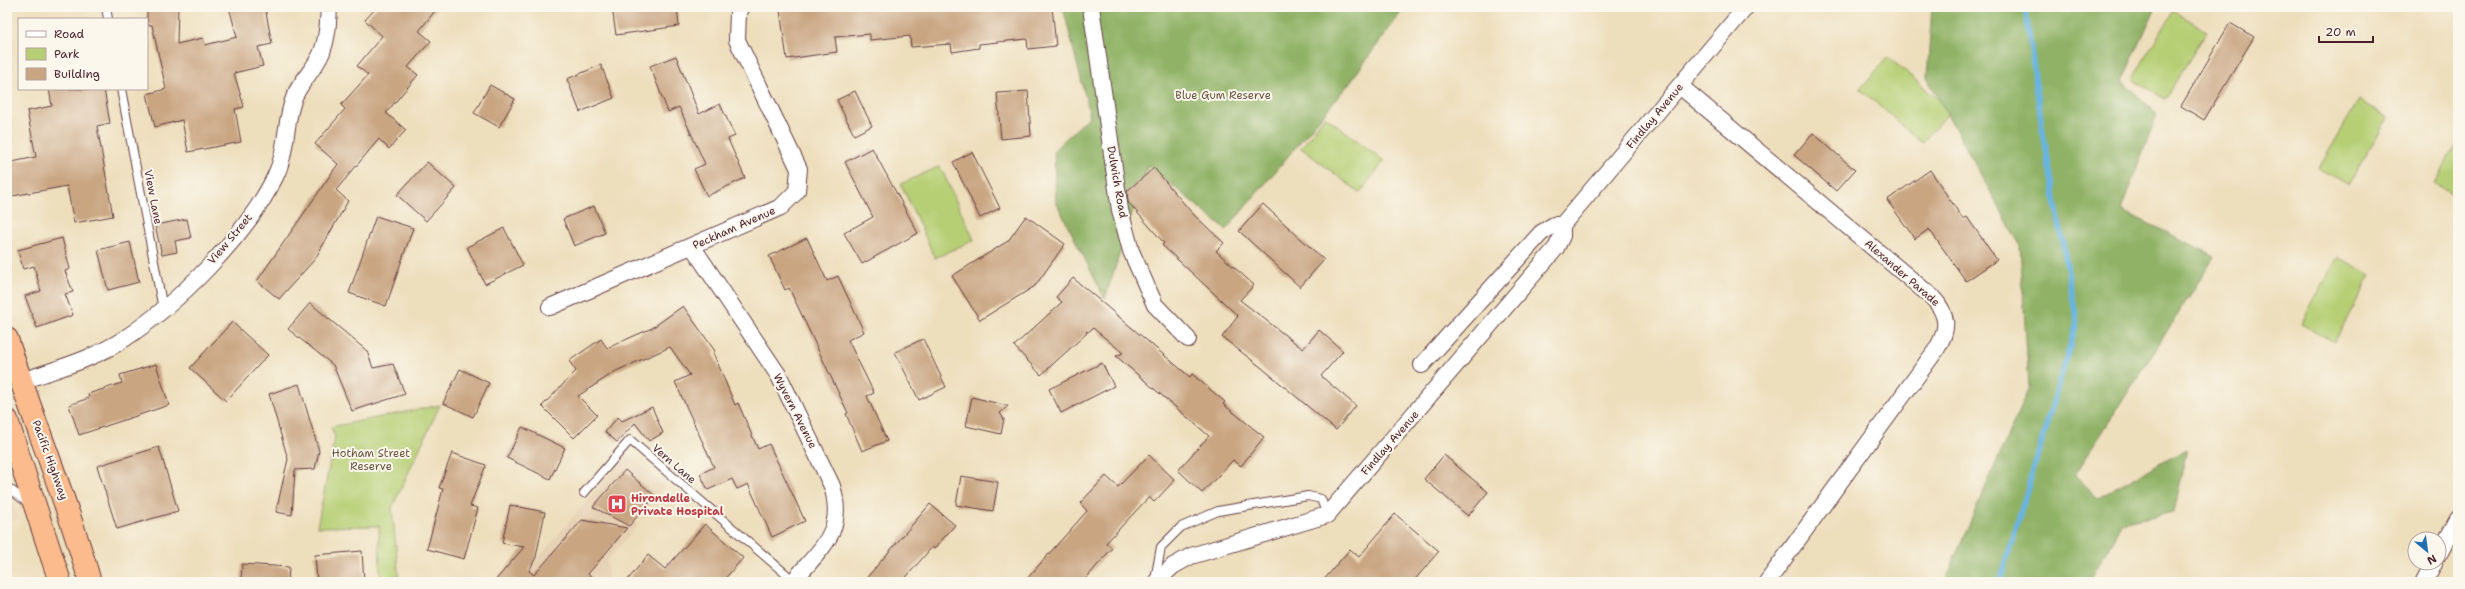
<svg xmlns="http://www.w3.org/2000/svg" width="2465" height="589" font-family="'Shantell Sans',sans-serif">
	<rect width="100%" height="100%" fill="#fbf7ec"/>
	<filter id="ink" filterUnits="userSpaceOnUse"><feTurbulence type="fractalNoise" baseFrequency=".025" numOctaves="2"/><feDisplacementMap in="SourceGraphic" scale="8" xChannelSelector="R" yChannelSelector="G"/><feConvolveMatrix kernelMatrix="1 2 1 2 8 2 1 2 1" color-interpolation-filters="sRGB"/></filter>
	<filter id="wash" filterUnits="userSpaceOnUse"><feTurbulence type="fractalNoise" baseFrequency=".012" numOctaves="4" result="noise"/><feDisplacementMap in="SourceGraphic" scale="16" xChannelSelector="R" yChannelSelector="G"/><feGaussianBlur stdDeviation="0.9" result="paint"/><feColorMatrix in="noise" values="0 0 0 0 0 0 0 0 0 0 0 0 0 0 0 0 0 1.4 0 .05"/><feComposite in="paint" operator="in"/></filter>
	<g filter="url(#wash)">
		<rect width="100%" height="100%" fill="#eddebc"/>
		<g fill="#e6d1b4">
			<polygon points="625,456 633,457 665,486 634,521 638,525 607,560 608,582 518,582"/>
			<polygon points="7,485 18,519 7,522"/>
		</g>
		<g fill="#b6cf74" stroke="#807750">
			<polygon points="2174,11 2207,31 2165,99 2132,79"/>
			<polygon points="1888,57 1951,110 1922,143 1860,89"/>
			<polygon points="2359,100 2388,117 2348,185 2319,168"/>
			<polygon points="1325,116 1384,161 1360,193 1301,148"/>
			<polygon points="2458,143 2458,197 2434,183"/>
			<polygon points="940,166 974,240 935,258 901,184"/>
			<polygon points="2338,257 2371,275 2334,342 2301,324"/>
			<polygon points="440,405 392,508 399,577 380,577 379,526 317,527 335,437 331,427"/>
		</g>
		<g fill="#90b266" stroke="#6d6848">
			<polygon points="1063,7 1405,7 1347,86 1226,230 1148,165 1105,299 1056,202 1054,150 1090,116"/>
			<polygon points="1932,7 2156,7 2122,81 2157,114 2121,210 2215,256 2075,475 2098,498 2187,449 2173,512 2122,523 2089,582 1944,582 2029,387 2020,245 1927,78"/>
		</g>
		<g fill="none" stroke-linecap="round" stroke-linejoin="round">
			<polyline stroke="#67b4e1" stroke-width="5.5" points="2000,582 2077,322 2042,127 2025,7"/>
		</g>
		<g id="blocks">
			<g fill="#c9a582">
				<polygon points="147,7 178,7 177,44 203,38 205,45 237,37 229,7 265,7 272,44 258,47 263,66 234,73 244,107 235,109 241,142 188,152 182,120 155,127 147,94 166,89 152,25 147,25"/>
				<polygon points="377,7 438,7 419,31 431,41 408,67 418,75 386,113 406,130 389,149 379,139 336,190 348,201 315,259 279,299 257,281 338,164 315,144 345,109 341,105 368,75 357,66 382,36 365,20"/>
				<polygon points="612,7 677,7 679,26 616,35"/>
				<polygon points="806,7 1052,7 1056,46 1028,49 1027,39 979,44 979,48 952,52 951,44 911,47 910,36 870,40 870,34 835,37 837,52 787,59 780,10"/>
				<polygon points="2230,23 2254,37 2204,120 2181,106"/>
				<polygon points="676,56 699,114 720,104 735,136 728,139 745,178 707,196 694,169 705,164 679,107 668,112 650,66"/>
				<polygon points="601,65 614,98 580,112 567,79"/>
				<polygon points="490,85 515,99 499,127 474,113"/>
				<polygon points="49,89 104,89 110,123 97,126 113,216 74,223 67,186 7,197 7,163 36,157 27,111 52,106"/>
				<polygon points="855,91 872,126 854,135 837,100"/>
				<polygon points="1028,91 1031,136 1001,139 997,93"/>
				<polygon points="1813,133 1855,170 1836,191 1794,155"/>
				<polygon points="872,148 918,233 862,264 844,233 873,217 845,162"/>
				<polygon points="972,152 1000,208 980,218 953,162"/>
				<polygon points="427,162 456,188 426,221 397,195"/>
				<polygon points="1154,168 1192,213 1224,243 1216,251 1254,285 1240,300 1303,349 1319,330 1343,351 1321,376 1356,406 1336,430 1262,368 1222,337 1238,316 1162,245 1164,243 1128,202 1127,191"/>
				<polygon points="1930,170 1963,219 1967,217 1997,260 1966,281 1929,229 1915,239 1887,200"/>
				<polygon points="1263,204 1324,260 1300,287 1239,231"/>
				<polygon points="594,206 605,233 574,246 563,219"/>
				<polygon points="376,216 413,228 386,306 349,293"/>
				<polygon points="1026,216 1065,244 1035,286 980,320 952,276 1008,241"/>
				<polygon points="187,219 191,238 175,241 177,252 162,255 155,225"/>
				<polygon points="504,228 523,265 485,284 467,247"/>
				<polygon points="62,238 70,269 65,271 73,292 65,294 73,315 37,328 25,296 41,291 34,266 23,269 18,250"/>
				<polygon points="807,238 827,281 838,276 864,332 848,340 874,393 867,396 887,441 862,451 846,414 848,413 789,288 785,290 769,256"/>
				<polygon points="130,242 139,282 108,290 98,250"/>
				<polygon points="1073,278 1190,377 1192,374 1225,402 1223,404 1264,437 1241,466 1233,460 1202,493 1178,470 1209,436 1116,356 1123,353 1093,328 1088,332 1086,331 1087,333 1041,375 1014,346 1062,302 1056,297"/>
				<polygon points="310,303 367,351 373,368 393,364 405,394 352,411 333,365 288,329"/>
				<polygon points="683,306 715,351 713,352 735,405 738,403 758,449 769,444 805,521 772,537 748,484 737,489 732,479 708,490 700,474 714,467 675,382 690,375 670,347 616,371 578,396 597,415 574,438 542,406 576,371 569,361 601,339 607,348 652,328"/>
				<polygon points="232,322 268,355 226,401 190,368"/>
				<polygon points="923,339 946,387 919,400 895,352"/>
				<polygon points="1102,363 1114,386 1061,413 1049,389"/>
				<polygon points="156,364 169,405 79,435 69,405 89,398 88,394 122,383 120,375"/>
				<polygon points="460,369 489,383 473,417 443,403"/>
				<polygon points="299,384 319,451 315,469 295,470 292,515 276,512 288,459 269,394"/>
				<polygon points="972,397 1008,406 1000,413 1004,419 1001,434 966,426"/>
				<polygon points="652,407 663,433 649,441 635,423 617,442 605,432 618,417 622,421"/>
				<polygon points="522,427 565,448 550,479 507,458"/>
				<polygon points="159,447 178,511 117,529 97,466"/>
				<polygon points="452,453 486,465 470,506 478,508 464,559 427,549 443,489 439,488"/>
				<polygon points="1149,455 1175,480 1154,502 1149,497 1106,543 1112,548 1083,582 1024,582 1087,511 1080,503 1106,476 1118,487"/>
				<polygon points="1444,455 1488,492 1468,516 1424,479"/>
				<polygon points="625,470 655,496 629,526 593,507"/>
				<polygon points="961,476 998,482 993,511 956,505"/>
				<polygon points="930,504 955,525 934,549 932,547 902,582 863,582"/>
				<polygon points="510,505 545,512 536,557 529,571 534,575 582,520 627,528 588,574 597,582 494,582 524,547 502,543"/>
				<polygon points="1395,514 1439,551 1413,582 1322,582 1350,549 1359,557"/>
				<polygon points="705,524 743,558 722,582 626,582 648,555 665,569"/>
				<polygon points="362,551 364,582 317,582 315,555"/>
				<polygon points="242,564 289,567 288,582 241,582"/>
			</g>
		</g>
	</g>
	<g filter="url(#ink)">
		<use href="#blocks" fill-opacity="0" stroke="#623c41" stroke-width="1"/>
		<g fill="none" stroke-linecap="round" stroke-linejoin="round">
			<defs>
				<g id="service">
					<polyline points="106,7 108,19"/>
					<polyline points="121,89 163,309"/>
					<polyline points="7,487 28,503"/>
					<polyline points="584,493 630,440 794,581"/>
					<polyline points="1155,580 1161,547 1181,527 1218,511 1308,496 1321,499 1327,515"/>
				</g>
				<g id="minor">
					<polyline points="1091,7 1120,210 1131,251 1155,305 1188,339"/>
					<path d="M 1680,86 L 1932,297 C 1949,315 1949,329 1936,350 L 1767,582"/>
					<path d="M 692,246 L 779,376 L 832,486 C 846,533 820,548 793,582"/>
					<polyline points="550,307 781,207 797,191 799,169 737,40 738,12 741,7"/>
					<polyline points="1422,365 1541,233 1554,225 1562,225"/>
					<path d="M 20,382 C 55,369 92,360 124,339 C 177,304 247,235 275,177 C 288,151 284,121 295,95 C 302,80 316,67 322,52 C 328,37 328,22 329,7"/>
					<polyline points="2439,554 2458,519"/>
					<polyline points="1156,582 1173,566 1191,556 1327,515 1556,248 1562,236 1562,225 1746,7"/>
					<polyline points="2424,582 2434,563"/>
				</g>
				<g id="trunk">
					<path d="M 7,339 C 33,421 67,499 90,582"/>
					<polyline points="7,420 60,582"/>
				</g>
			</defs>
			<use href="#service" stroke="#623c41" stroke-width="10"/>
			<use href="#minor" stroke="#623c41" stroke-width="18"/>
			<use href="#trunk" stroke="#623c41" stroke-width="24"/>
			<use href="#service" stroke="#fff" stroke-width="8"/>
			<use href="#minor" stroke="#fff" stroke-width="16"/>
			<use href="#trunk" stroke="#fbbb8d" stroke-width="22"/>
		</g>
	</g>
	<defs>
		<symbol id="hospital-square" viewBox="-11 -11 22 22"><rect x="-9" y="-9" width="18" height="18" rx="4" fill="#e0444e" stroke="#fbf7ec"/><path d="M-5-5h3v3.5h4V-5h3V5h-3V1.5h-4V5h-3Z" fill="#fff"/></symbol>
	</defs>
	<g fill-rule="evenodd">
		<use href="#hospital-square" x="606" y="493" width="22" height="22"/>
	</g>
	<g text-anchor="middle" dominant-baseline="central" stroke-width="4" stroke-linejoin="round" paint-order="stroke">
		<g font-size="11" fill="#6a5441" stroke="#fbf7ec">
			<text x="1223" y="95">Blue Gum Reserve</text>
			<text x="371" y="453">Hotham Street<tspan x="371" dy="13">Reserve</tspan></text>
		</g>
		<g font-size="11" fill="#4a1f2b" stroke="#fbf7ec">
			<text transform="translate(1655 116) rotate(-50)">Findlay Avenue</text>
			<text transform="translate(1117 182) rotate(80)">Dulwich Road</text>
			<text transform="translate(153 197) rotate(79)">View Lane</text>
			<text transform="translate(734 228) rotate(-24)">Peckham Avenue</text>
			<text transform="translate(230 239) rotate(-50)">View Street</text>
			<text transform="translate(1902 273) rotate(41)">Alexander Parade</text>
			<text transform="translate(795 411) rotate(63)">Wyvern Avenue</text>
			<text transform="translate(1390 443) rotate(-49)">Findlay Avenue</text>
			<text transform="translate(50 460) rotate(70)">Pacific Highway</text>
			<text transform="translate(674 464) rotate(41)">Vern Lane</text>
		</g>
		<g font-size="11" font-weight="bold" fill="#be3a42" stroke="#fbf7ec" text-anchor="start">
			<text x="631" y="498">Hirondelle<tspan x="631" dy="13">Private Hospital</tspan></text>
		</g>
	</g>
	<rect width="2465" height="589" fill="none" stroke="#fbf7ec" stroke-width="24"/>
	<rect x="18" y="18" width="130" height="72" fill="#fbf7ec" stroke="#b4a19f"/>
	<rect x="26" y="31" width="20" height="6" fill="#ffffff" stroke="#b4a19f"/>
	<text x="54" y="38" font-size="12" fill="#4a1f2b">Road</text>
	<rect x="26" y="48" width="20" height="12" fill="#b6cf74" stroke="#b4a19f"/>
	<text x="54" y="58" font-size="12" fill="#4a1f2b">Park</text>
	<rect x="26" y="68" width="20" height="12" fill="#c9a582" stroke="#b4a19f"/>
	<text x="54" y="78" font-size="12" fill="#4a1f2b">Building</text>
	<g transform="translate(2427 551) rotate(151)"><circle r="19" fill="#fbf7ec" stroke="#b4a19f"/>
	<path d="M0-3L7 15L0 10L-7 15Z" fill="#1f6fb2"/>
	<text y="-6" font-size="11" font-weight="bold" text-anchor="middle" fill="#4a1f2b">N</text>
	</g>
	<path d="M2319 36v6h54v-6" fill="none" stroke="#4a1f2b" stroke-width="2"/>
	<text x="2325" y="36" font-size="12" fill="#4a1f2b" stroke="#fbf7ec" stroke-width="3" paint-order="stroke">20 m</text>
</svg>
